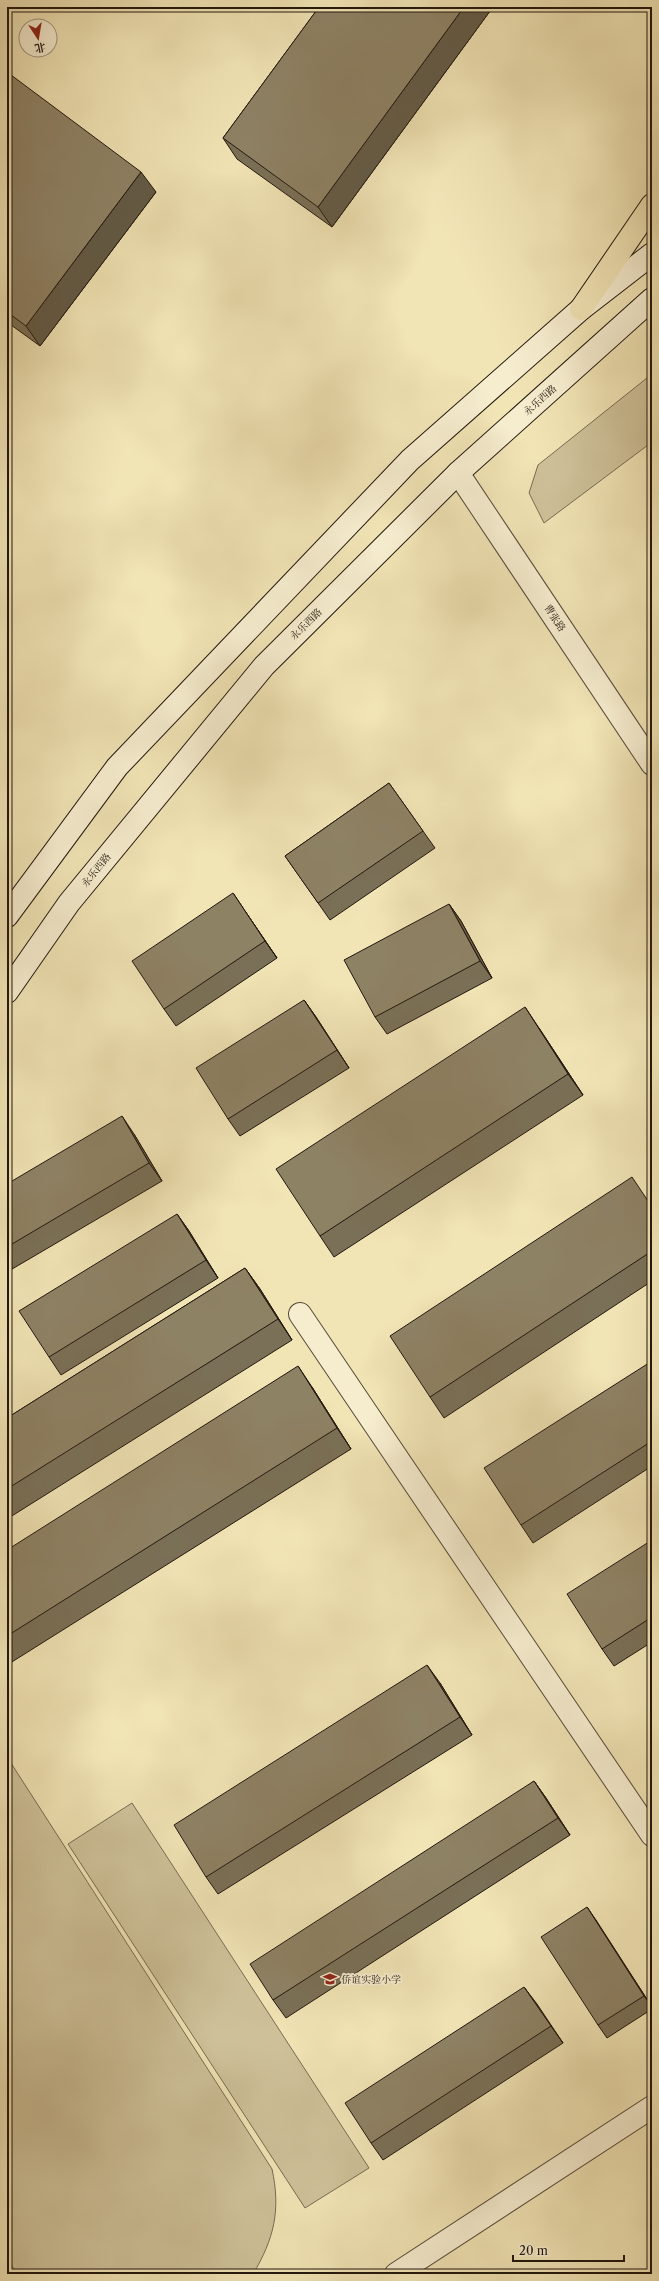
<svg xmlns="http://www.w3.org/2000/svg" width="659" height="2281" font-family="'Libre Caslon Text','Noto Serif SC',serif">
	<rect width="100%" height="100%" fill="#f1e4b5"/>
	<filter id="stains"><feTurbulence type="fractalNoise" baseFrequency=".005" numOctaves="4"/><feColorMatrix values="0 0 0 0 .2 0 0 0 0 .09 0 0 0 0 .02 0 0 0 .5 -.17"/></filter>
	<radialGradient id="worn" r=".72"><stop offset=".6" stop-color="#630" stop-opacity="0"/><stop offset="1" stop-color="#630" stop-opacity=".3"/></radialGradient>
	<g fill="#cec199" stroke="#786c54">
		<polygon points="652,374 652,442 544,523 529,493 538,465"/>
		<path d="M 9,1760 L 272,2169 C 281,2210 274,2239 253,2274 L 17,2274 L 7,2258 L 7,1761 Z"/>
		<polygon points="132,1803 369,2168 305,2208 68,1844"/>
	</g>
	<g fill="none" stroke-linecap="round" stroke-linejoin="round">
		<defs>
			<g id="minor">
				<polyline points="458,473 652,764"/>
				<polyline points="300,1314 652,1835"/>
				<polyline points="396,2274 652,2107"/>
			</g>
			<g id="secondary">
				<polyline points="7,916 117,767 410,460 581,309 652,254"/>
				<polyline points="7,992 69,903 264,666 458,473 652,299"/>
			</g>
			<polyline id="primary" points="581,309 652,205"/>
		</defs>
		<use href="#minor" stroke="#564a38" stroke-width="24"/>
		<use href="#secondary" stroke="#22170e" stroke-width="24"/>
		<use href="#primary" stroke="#22170e" stroke-width="24"/>
		<use href="#minor" stroke="#f6edcf" stroke-width="22"/>
		<use href="#secondary" stroke="#f6edcf" stroke-width="22"/>
		<use href="#primary" stroke="#f1e4b5" stroke-width="22"/>
	</g>
	<g fill="#7a7057" stroke="#22170e">
		<polygon points="319,7 493,7 332,227 237,159 223,138"/>
		<polygon points="7,72 156,192 40,346 7,322"/>
		<polygon points="389,783 435,848 330,920 285,856"/>
		<polygon points="449,904 461,921 492,978 387,1034 375,1017"/>
		<polygon points="245,911 277,958 176,1026 164,1009"/>
		<polygon points="304,1000 316,1017 349,1068 240,1136 228,1119"/>
		<polygon points="539,1028 583,1095 334,1257 320,1236"/>
		<polygon points="134,1134 162,1181 7,1272 7,1184"/>
		<polygon points="652,1206 652,1281 444,1418 430,1397"/>
		<polygon points="177,1214 189,1231 218,1278 61,1375 49,1357"/>
		<polygon points="245,1268 260,1289 292,1340 7,1519 7,1418"/>
		<polygon points="652,1361 652,1466 533,1543 521,1525"/>
		<polygon points="312,1387 351,1449 7,1665 7,1550"/>
		<polygon points="652,1540 652,1642 614,1666 602,1649"/>
		<polygon points="440,1683 472,1735 218,1894 206,1877"/>
		<polygon points="534,1781 546,1798 570,1835 286,2018 273,2000"/>
		<polygon points="587,1907 652,2007 652,2009 607,2038 598,2025"/>
		<polygon points="524,1987 563,2043 383,2160 371,2143"/>
	</g>
	<g fill="#635b47" stroke="#22170e">
		<polygon points="464,7 493,7 332,227 318,207"/>
		<polygon points="141,172 156,192 40,346 26,326"/>
		<polygon points="233,893 245,911 277,958 265,941"/>
		<polygon points="449,904 461,921 492,978 480,961"/>
		<polygon points="304,1000 316,1017 349,1068 337,1050"/>
		<polygon points="525,1007 539,1028 583,1095 568,1074"/>
		<polygon points="122,1116 134,1134 162,1181 149,1163"/>
		<polygon points="177,1214 189,1231 218,1278 206,1260"/>
		<polygon points="245,1268 260,1289 292,1340 278,1319"/>
		<polygon points="298,1366 312,1387 351,1449 337,1428"/>
		<polygon points="427,1665 440,1683 472,1735 460,1717"/>
		<polygon points="534,1781 546,1798 570,1835 558,1818"/>
		<polygon points="587,1907 596,1920 652,2007 644,1996"/>
		<polygon points="524,1987 537,2004 563,2043 551,2026"/>
	</g>
	<g fill="#8e8265" stroke="#22170e">
		<polygon points="319,7 464,7 318,207 223,138"/>
		<polygon points="7,72 141,172 26,326 7,312"/>
		<polygon points="389,783 423,831 318,903 285,856"/>
		<polygon points="233,893 265,941 164,1009 132,961"/>
		<polygon points="449,904 480,961 375,1017 344,960"/>
		<polygon points="304,1000 337,1050 228,1119 196,1068"/>
		<polygon points="525,1007 568,1074 320,1236 276,1169"/>
		<polygon points="122,1116 149,1163 7,1247 7,1184"/>
		<polygon points="632,1177 652,1207 652,1251 430,1397 390,1336"/>
		<polygon points="177,1214 206,1260 49,1357 19,1311"/>
		<polygon points="245,1268 278,1319 7,1489 7,1418"/>
		<polygon points="652,1361 652,1441 521,1525 484,1468"/>
		<polygon points="298,1366 337,1428 7,1636 7,1550"/>
		<polygon points="652,1540 652,1617 602,1649 567,1594"/>
		<polygon points="427,1665 460,1717 206,1877 174,1825"/>
		<polygon points="652,1719 652,1728 648,1721"/>
		<polygon points="534,1781 558,1818 273,2000 250,1964"/>
		<polygon points="587,1907 644,1996 598,2025 541,1937"/>
		<polygon points="524,1987 551,2026 371,2143 345,2103"/>
	</g>
	<defs>
		<symbol id="school-bare" viewBox="-9 -9 18 18"><path d="M0-5L7-2L0 1L-7-2ZM-4 1L0 2.5L4 1V4Q0 6-4 4Z" fill="#8f2418" stroke="#f6edcf" stroke-width="2.5" paint-order="stroke"/></symbol>
	</defs>
	<g fill-rule="evenodd">
		<use href="#school-bare" x="320" y="1969" width="20" height="20"/>
	</g>
	<g text-anchor="middle" dominant-baseline="central" stroke-width="3.5" stroke-linejoin="round" paint-order="stroke">
		<g font-size="10" fill="#22170e" stroke="#f6edcf">
			<text transform="translate(540 400) rotate(-42)">永乐西路</text>
			<text transform="translate(555 618) rotate(57)">曹张路</text>
			<text transform="translate(306 624) rotate(-45)">永乐西路</text>
			<text transform="translate(96 870) rotate(-51)">永乐西路</text>
		</g>
		<g font-size="10" fill="#22170e" stroke="#f6edcf" text-anchor="start">
			<text x="341" y="1979">侨谊实验小学</text>
		</g>
	</g>
	<rect width="659" height="2281" fill="none" stroke="#f1e4b5" stroke-width="24"/>
	<rect x="8" y="8" width="643" height="2265" fill="none" stroke="#22170e" stroke-width="2"/>
	<rect x="12" y="12" width="635" height="2257" fill="none" stroke="#22170e"/>
	<g transform="translate(38 38) rotate(168)"><circle r="19" fill="#f6edcf" stroke="#a19782"/>
	<path d="M0-3L7 15L0 10L-7 15Z" fill="#8f2418"/>
	<text y="-6" font-size="11" font-weight="bold" text-anchor="middle" fill="#22170e">北</text>
	</g>
	<path d="M513 2255v6h111v-6" fill="none" stroke="#22170e" stroke-width="2"/>
	<text x="519" y="2255" font-size="12" fill="#22170e" stroke="#f6edcf" stroke-width="3" paint-order="stroke">20 m</text>
	<rect width="100%" height="100%" filter="url(#stains)"/>
	<rect width="100%" height="100%" fill="url(#worn)"/>
</svg>
